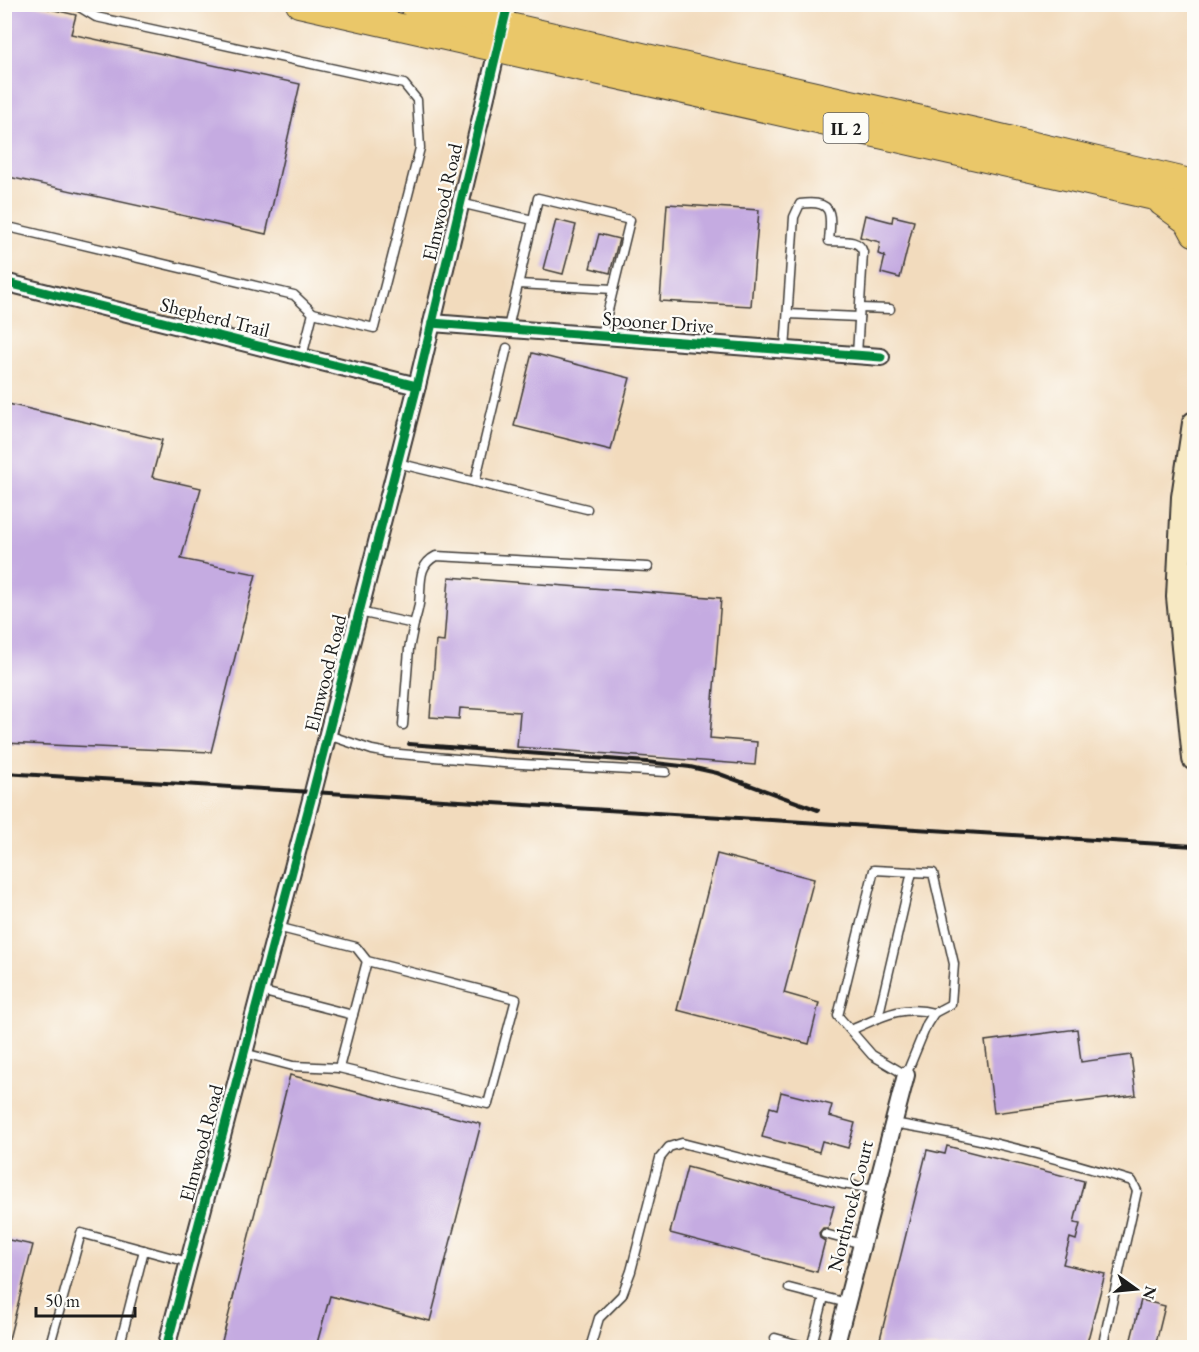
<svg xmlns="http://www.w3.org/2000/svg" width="1199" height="1352" font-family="'EB Garamond',serif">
	<rect width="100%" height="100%" fill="#fdfcf7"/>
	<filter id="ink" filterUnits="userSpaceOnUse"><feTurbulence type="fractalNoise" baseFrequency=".0167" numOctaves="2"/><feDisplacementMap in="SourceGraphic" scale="12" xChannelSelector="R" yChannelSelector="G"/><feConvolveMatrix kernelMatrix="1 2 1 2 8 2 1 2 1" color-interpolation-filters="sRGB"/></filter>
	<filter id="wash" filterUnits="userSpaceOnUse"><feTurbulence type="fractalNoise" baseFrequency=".008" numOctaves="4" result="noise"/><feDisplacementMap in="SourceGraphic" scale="24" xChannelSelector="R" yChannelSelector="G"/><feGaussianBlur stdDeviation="1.35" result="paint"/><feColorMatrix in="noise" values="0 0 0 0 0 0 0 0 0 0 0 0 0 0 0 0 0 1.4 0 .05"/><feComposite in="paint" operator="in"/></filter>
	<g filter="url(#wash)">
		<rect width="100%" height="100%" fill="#f2dbbd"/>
		<g id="blocks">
			<g fill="#c5abe1">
				<polygon points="4,4 29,4 76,15 71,34 300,84 266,234 4,176"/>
				<polygon points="667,204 759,210 751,306 660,301"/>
				<polygon points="865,215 892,222 893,216 914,221 900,278 881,273 885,256 878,254 880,242 860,237"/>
				<polygon points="556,220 576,225 563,274 543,269"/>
				<polygon points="599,234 619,239 610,273 590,268"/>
				<polygon points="532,353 630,378 611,450 514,426"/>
				<polygon points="4,403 162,440 152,477 201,488 181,559 256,574 211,752 4,743"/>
				<polygon points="449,577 721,598 710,738 757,742 755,765 517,747 520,712 460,708 459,719 430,717 436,641 444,642"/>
				<polygon points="717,854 814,879 784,993 819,1003 809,1044 677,1010"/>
				<polygon points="1077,1029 1081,1062 1131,1055 1136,1095 994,1113 985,1041"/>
				<polygon points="290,1075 481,1124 430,1321 330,1296 316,1347 246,1347 222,1341"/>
				<polygon points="781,1092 832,1105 829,1116 855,1123 848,1148 822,1141 819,1152 762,1137 770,1107 777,1109"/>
				<polygon points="947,1146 1084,1181 1074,1223 1080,1224 1076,1240 1070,1238 1063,1264 1105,1274 1086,1347 878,1347 927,1150 945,1154"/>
				<polygon points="687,1167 834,1206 828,1228 823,1228 819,1233 820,1238 825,1241 817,1272 670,1233"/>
				<polygon points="4,1239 33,1245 8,1343 4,1342"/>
				<polygon points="1141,1300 1165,1306 1155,1347 1129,1347"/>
			</g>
		</g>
	</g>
	<g filter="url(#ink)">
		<use href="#blocks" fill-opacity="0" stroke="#3c3934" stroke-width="1.5"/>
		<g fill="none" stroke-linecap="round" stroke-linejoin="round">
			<defs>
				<g id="lane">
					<polyline points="460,203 533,220 508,328"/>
					<polyline points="533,220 538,198 630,220 602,335"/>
					<polyline points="4,226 294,295 313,313 374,328 420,148 417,100 404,84 96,17 78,6 72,4"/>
					<polyline points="518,284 613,289"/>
					<polyline points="860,308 890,309"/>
					<polyline points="788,314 859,317"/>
					<path d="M 785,350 L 794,217 L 800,204 C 835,199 831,215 829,241 C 841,242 859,238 863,252 L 857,355"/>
					<polyline points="302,357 313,313"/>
					<polyline points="397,463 587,509"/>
					<polyline points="475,482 507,348"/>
					<path d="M 359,612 L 414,624 C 416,617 418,611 419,604 C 422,586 416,566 436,556 L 648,567"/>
					<polyline points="403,725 409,649 414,624"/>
					<polyline points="328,735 372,750 388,753 504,763 666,772"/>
					<polygon points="874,870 933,873 954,964 951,1004 934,1013 927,1024 906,1075 872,1055 838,1016"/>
					<polyline points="260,991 353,1015"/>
					<polyline points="878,1018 912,872"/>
					<path d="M 851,1030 C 879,1018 902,1004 934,1013"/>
					<polyline points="244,1053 293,1066 339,1068 488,1104 516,999 367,961 356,947 277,927"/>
					<polyline points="339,1068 367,961"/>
					<path d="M 893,1123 C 975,1136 1054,1157 1132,1181 L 1137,1191 L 1102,1348"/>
					<polyline points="825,1234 862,1244"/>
					<polyline points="789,1288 847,1303"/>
					<polyline points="775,1338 810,1348"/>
					<polyline points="49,1348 81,1233 188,1262"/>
					<polyline points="119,1348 144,1250"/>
					<polyline points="590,1348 599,1318 622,1295 631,1271 660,1158 669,1147 682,1143 842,1184 876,1189"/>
					<polyline points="811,1348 824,1297"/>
				</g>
				<g id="street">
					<polyline points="4,282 417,386"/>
					<polyline points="432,323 881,357"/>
					<polyline points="166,1348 313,792 417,386 508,4"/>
					<polyline points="835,1348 906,1075"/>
				</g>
				<polyline id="secondary" points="1194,423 1183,497 1178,597 1194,759"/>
				<g id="primary">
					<polyline points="299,4 1194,206"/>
					<polyline points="412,4 979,132 1194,183"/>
					<polyline points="1162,203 1188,222 1194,233"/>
				</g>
			</defs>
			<use href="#lane" stroke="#3c3934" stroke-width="11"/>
			<use href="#street" stroke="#3c3934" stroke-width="20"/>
			<use href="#secondary" stroke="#3c3934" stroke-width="26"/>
			<use href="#primary" stroke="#3c3934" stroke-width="28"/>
			<use href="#lane" stroke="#fff" stroke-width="8"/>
			<use href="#street" stroke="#fff" stroke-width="16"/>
			<use href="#secondary" stroke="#f7e9c3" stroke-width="22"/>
			<use href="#primary" stroke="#eac769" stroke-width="26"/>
			<g stroke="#1c1c1c" stroke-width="4">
				<polyline points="409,744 647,762 690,767 717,773 818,810"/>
				<polyline points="4,773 1194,846"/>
			</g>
			<defs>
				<g id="cycleway">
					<polyline points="4,282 417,386"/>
					<polyline points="432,323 881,357"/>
					<polyline points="166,1348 313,792 417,386 508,4"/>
				</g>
			</defs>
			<use href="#cycleway" stroke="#fdfcf7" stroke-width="13"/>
			<use href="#cycleway" stroke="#00873e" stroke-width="9"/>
		</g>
	</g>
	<g text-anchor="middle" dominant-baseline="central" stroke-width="4.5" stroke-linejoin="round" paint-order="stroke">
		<rect fill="#fdfcf7" stroke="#605f5e" stroke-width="1.5" x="823.5" y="113" width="45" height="30" rx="4.5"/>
		<g font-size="18" font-weight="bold" fill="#1c1c1c">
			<text x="846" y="128">IL 2</text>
		</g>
		<g font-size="20" fill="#1c1c1c" stroke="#fdfcf7">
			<text transform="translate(442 202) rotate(-77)">Elmwood Road</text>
			<text transform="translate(215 317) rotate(14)">Shepherd Trail</text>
			<text transform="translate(658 322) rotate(4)">Spooner Drive</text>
			<text transform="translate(325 673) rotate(-76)">Elmwood Road</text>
			<text transform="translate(201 1143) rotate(-75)">Elmwood Road</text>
			<text transform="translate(850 1206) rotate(-76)">Northrock Court</text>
		</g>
	</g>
	<rect width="1199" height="1352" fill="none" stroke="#fdfcf7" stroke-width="24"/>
	<g transform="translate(1136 1289) rotate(105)" stroke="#fdfcf7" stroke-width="4.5" paint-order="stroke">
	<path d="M0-4.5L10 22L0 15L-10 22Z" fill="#1c1c1c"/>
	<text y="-9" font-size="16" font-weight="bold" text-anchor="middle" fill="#1c1c1c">N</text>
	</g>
	<path d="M36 1307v9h99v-9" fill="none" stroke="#1c1c1c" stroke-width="3"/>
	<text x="45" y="1307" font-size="18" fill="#1c1c1c" stroke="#fdfcf7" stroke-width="4.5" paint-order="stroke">50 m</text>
</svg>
